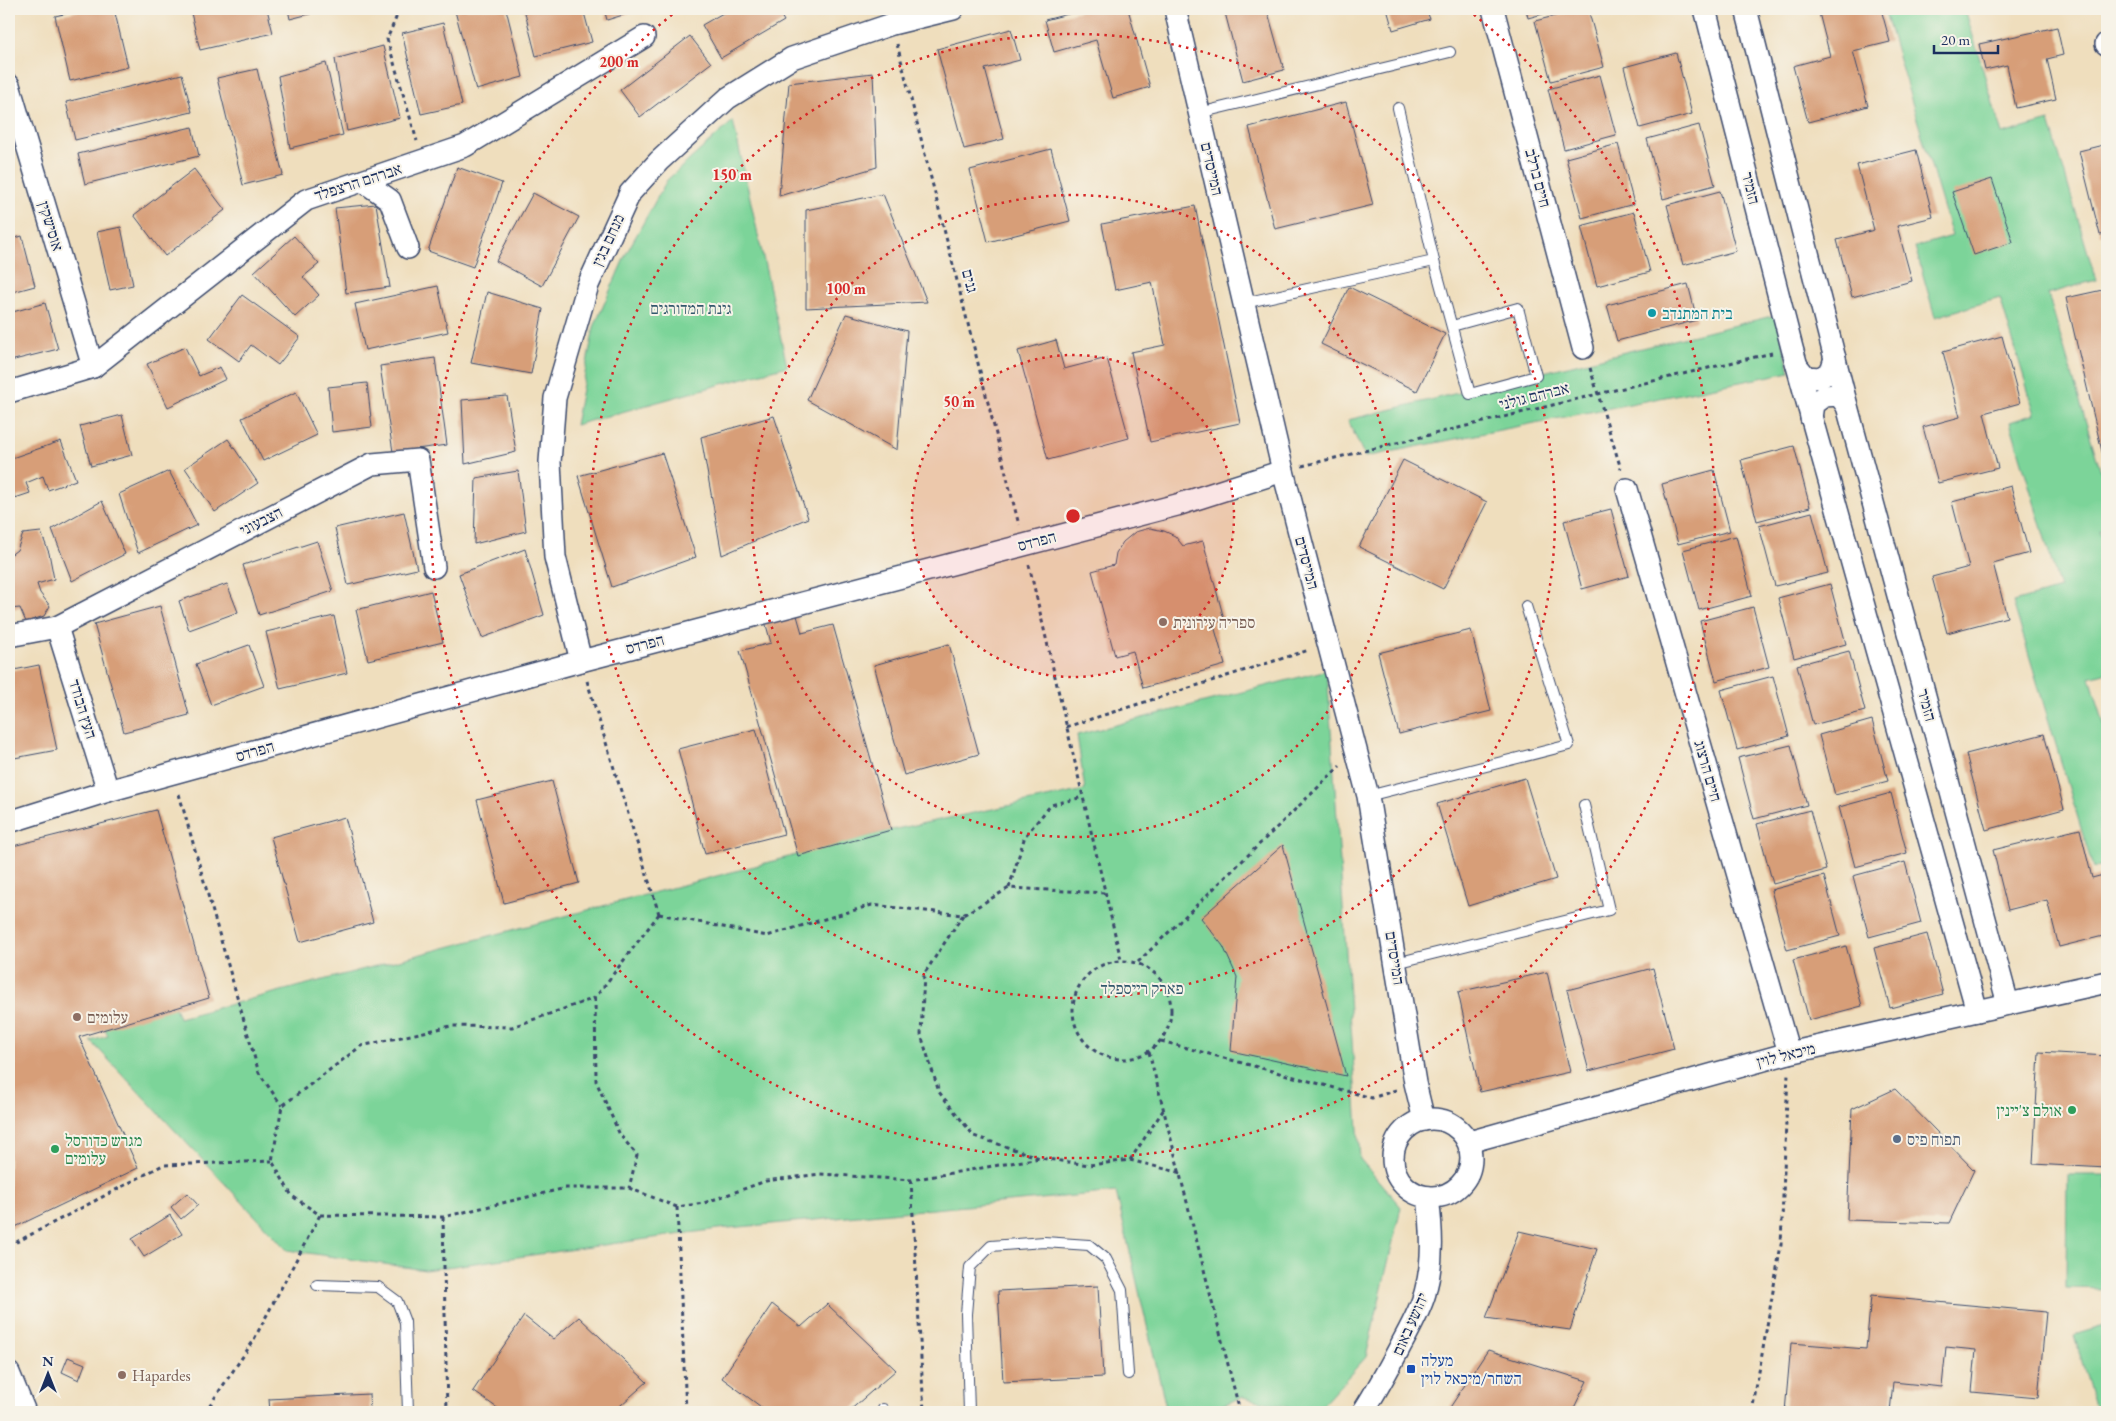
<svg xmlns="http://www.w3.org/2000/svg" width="2116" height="1421" font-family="'EB Garamond','Frank Ruhl Libre',serif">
	<rect width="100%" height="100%" fill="#f7f3e8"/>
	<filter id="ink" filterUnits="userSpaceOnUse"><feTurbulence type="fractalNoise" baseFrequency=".02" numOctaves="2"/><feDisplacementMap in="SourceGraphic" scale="10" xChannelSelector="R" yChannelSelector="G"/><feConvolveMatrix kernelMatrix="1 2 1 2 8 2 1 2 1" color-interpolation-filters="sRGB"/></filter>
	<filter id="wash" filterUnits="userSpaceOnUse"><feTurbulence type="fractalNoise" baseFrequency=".0096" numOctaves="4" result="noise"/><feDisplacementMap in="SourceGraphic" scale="20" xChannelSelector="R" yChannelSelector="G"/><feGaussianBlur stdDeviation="1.12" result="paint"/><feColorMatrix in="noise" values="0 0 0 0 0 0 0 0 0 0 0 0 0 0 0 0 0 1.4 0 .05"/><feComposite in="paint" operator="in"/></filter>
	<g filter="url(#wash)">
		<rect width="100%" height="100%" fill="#efdebd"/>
		<g fill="#7bd499" stroke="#4b827c">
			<polygon points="1884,9 1965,9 2002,134 2049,121 2096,280 2048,294 2107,493 2107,529 2099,530 2107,558 2107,672 2090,677 2107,734 2107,864 2093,868 2013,602 2060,589 2010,422 2035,414 2000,298 1935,317 1915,247 1952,236"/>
			<polygon points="733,121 787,366 575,425 594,327 626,254 667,180"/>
			<polygon points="1776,315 1790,372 1365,457 1348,420"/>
			<polygon points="1327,670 1360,1159 1401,1207 1366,1357 1316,1412 1309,1412 1243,1397 1204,1412 1167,1412 1116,1192 718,1229 425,1270 287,1250 91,1041 108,1036 82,969 155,953 179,1018 891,830 1085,790 1077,735"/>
			<polygon points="2067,1175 2107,1175 2107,1289 2066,1288"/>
			<polygon points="2107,1325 2107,1412 2097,1412 2074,1335"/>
		</g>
		<g id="blocks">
			<g fill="#d79e78">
				<polygon points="87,9 114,9 128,67 70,81 55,16"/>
				<polygon points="190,9 267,9 273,33 200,50"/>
				<polygon points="288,9 329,9 290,19"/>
				<polygon points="462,9 506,9 523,77 476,90 455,11"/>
				<polygon points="524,9 583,9 592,42 536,56"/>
				<polygon points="604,9 642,9 607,20"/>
				<polygon points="730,9 777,9 784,21 721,58 702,25"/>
				<polygon points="1087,9 1128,9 1150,87 1113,98 1096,40 1054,52 1045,20"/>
				<polygon points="1224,9 1267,9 1284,70 1243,81"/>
				<polygon points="1387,9 1426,9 1430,19 1393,30"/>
				<polygon points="1526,9 1561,9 1528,18"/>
				<polygon points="1582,9 1588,9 1604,67 1551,81 1535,21"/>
				<polygon points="1818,9 1881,9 1890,42 1853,51 1868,106 1808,122 1793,66 1830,56"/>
				<polygon points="443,23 462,105 421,114 402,33"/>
				<polygon points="2057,27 2063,55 2047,59 2056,99 2016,108 2007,65 1985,70 1979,44"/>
				<polygon points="1011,29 1020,60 985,69 1004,139 964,149 937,49"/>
				<polygon points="690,36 711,63 640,117 620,90"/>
				<polygon points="383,46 400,118 347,131 335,59"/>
				<polygon points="1676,53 1692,114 1640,128 1624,67"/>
				<polygon points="326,63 343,135 290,148 278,76"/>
				<polygon points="257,69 283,175 243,185 217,78"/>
				<polygon points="873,73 877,167 779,196 789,83"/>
				<polygon points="182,74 192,112 75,140 66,102"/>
				<polygon points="1600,75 1616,135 1564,149 1548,89"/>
				<polygon points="1346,102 1373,205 1275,229 1249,127"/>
				<polygon points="1699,125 1715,185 1663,199 1647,139"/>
				<polygon points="192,127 199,156 85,184 78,154"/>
				<polygon points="1618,144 1634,204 1582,218 1566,158"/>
				<polygon points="2107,144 2107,234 2100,235 2079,151"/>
				<polygon points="1051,149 1070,221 988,242 970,170"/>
				<polygon points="1916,150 1933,217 1897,226 1912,281 1852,297 1837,240 1874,230 1857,165"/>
				<polygon points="457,167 502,183 473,267 428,251"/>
				<polygon points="194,169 225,210 165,256 134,215"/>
				<polygon points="1992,179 2013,242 1974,255 1952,192"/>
				<polygon points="1720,191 1736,251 1683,265 1667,205"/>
				<polygon points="533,193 579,217 542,286 496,261"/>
				<polygon points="883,194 927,302 806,308 806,210"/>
				<polygon points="376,204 390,287 346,293 335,208"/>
				<polygon points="1195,206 1240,423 1150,442 1131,352 1165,345 1152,282 1115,290 1102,224"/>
				<polygon points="1634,212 1650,272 1597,286 1581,226"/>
				<polygon points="121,227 133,285 110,290 97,232"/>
				<polygon points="22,236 35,286 9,293 9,240"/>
				<polygon points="294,236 319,264 303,277 319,295 295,317 254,272"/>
				<polygon points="1688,284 1697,320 1617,341 1607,305"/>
				<polygon points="438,286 448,332 365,350 355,304"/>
				<polygon points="1349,287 1445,334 1417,391 1321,344"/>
				<polygon points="2107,289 2107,459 2104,460 2066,298"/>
				<polygon points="487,292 543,309 531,374 471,363"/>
				<polygon points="242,295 300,337 278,365 251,345 239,361 209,339"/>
				<polygon points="45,303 58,349 10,361 9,313"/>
				<polygon points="846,314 907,331 897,450 807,400"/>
				<polygon points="2002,336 2020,403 1984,413 1998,468 1938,483 1923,427 1960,417 1943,352"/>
				<polygon points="1056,340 1064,369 1107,358 1129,438 1048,460 1018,351"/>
				<polygon points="185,347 199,376 220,367 226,379 168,407 147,364"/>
				<polygon points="435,358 447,445 393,452 380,366"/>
				<polygon points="367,383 372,427 332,432 328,387"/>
				<polygon points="296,392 317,435 263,461 242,418"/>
				<polygon points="507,396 516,452 465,464 462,400"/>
				<polygon points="122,415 132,455 91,466 80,426"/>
				<polygon points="774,416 808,518 722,555 701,437"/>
				<polygon points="228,439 258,483 215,512 185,468"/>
				<polygon points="61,441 76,480 48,490 43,476 26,483 30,493 15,498 9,480 9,459"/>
				<polygon points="1794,446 1810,507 1757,521 1741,460"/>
				<polygon points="662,453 696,557 612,587 578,476"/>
				<polygon points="1403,460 1487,502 1443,589 1359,547"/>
				<polygon points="1714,470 1730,531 1678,544 1662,484"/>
				<polygon points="169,471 197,525 138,553 119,494"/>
				<polygon points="518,471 526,531 474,544 476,478"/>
				<polygon points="2011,486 2029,553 1993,563 2007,617 1947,633 1932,577 1969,567 1952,502"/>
				<polygon points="102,501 125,554 72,581 52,529"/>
				<polygon points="1611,509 1629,576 1582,589 1564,521"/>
				<polygon points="404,512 417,569 348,585 335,528"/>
				<polygon points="1812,512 1828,573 1775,586 1759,526"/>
				<polygon points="1150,528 1164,531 1175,536 1183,546 1203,541 1224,619 1213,622 1225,665 1143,688 1133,651 1115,656 1092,571 1114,565 1116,553 1123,542 1135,532"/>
				<polygon points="41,532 49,553 54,579 37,584 40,593 50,606 44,616 26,622 20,608 9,609 9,556 17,550 23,534"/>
				<polygon points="1736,536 1752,596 1699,610 1683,550"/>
				<polygon points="317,541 333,591 259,615 243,565"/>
				<polygon points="525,549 544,615 482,638 459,574"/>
				<polygon points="227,584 238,612 189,630 179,601"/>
				<polygon points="1830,584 1846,644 1794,658 1778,598"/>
				<polygon points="431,591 443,642 368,660 356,610"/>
				<polygon points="794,605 802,633 833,625 891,830 798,856 740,651 771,643 763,614"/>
				<polygon points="160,606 189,715 124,732 94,624"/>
				<polygon points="1753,607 1769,667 1716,681 1700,621"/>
				<polygon points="334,616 347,673 280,689 266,632"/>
				<polygon points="1471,630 1491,711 1399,734 1378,653"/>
				<polygon points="949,644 979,754 904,775 874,665"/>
				<polygon points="249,645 264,686 211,705 196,664"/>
				<polygon points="1849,651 1865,711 1813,725 1797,665"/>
				<polygon points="39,665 57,750 9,759 9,671"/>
				<polygon points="1773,676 1789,736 1737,750 1721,690"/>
				<polygon points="1872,720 1888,781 1835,795 1819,735"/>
				<polygon points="756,729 784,834 705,854 678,749"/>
				<polygon points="2044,734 2064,809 1986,830 1966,754"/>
				<polygon points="1791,745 1807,805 1754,819 1738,758"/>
				<polygon points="1525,778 1556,879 1468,906 1437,804"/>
				<polygon points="552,781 579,883 504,903 477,800"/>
				<polygon points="1891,793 1907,853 1855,867 1839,807"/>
				<polygon points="156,810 209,998 79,1037 138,1168 9,1230 9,847"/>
				<polygon points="1810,810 1826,870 1773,884 1757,824"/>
				<polygon points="345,817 373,922 300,942 271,837"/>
				<polygon points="2080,829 2092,878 2107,874 2107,935 2059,947 2047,900 2008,910 1993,850"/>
				<polygon points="1283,845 1320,980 1346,1076 1231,1051 1237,977 1223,946 1201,918"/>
				<polygon points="1905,862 1921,923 1869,937 1853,876"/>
				<polygon points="1824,876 1840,936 1787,950 1771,890"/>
				<polygon points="1927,934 1943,994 1890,1008 1874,948"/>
				<polygon points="1846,946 1862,1006 1809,1020 1793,960"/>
				<polygon points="1653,968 1674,1049 1589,1071 1567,990"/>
				<polygon points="1547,972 1570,1072 1480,1092 1458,992"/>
				<polygon points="2039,1052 2107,1056 2107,1168 2033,1164"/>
				<polygon points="1895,1089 1974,1170 1949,1223 1847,1220 1852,1109"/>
				<polygon points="187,1193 198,1205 181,1219 171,1207"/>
				<polygon points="170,1215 182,1234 144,1257 132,1239"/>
				<polygon points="1519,1231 1597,1249 1570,1330 1486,1318"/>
				<polygon points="1098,1286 1103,1377 1003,1382 998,1291"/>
				<polygon points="1871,1296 2046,1312 2038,1398 1972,1392 1976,1350 1946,1347 1942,1387 1893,1382 1890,1412 1785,1412 1791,1343 1866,1349"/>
				<polygon points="772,1304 801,1327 827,1304 896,1370 848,1412 768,1412 722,1378"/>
				<polygon points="524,1316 553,1339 579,1317 647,1382 613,1412 503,1412 473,1391"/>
				<polygon points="1488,1350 1587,1381 1572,1412 1447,1412"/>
				<polygon points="68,1357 85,1364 79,1380 62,1372"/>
				<polygon points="369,1394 370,1412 270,1412 269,1399"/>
			</g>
		</g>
	</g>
	<g filter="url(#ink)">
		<use href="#blocks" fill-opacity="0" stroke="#3b496c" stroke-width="1"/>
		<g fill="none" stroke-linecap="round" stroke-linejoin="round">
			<defs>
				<g id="lane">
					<polyline points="1199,113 1450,52"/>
					<polyline points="1434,261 1470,394 1536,376 1518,308 1452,326"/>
					<polyline points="1244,303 1434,261 1398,108"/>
					<polyline points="1368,796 1569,745 1526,606"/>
					<polyline points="1396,963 1609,910 1584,805"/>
					<polyline points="317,1285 378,1287 397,1301 405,1322 408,1412"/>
					<polyline points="883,1409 883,1412"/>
					<polyline points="969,1412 966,1314 970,1267 991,1246 1044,1242 1089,1245 1106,1259 1122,1290 1128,1374"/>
				</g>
				<g id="street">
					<polyline points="1175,9 1283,471 1368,796 1415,1083 1424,1120"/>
					<polyline points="1493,9 1583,348"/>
					<polyline points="1705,9 1792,348 1977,1011"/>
					<polyline points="1746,9 1847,406 2008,1004"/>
					<polyline points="2106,44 2107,43"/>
					<polyline points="9,85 93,367"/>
					<polyline points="363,181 390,200 408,248"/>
					<polyline points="1798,367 1806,377 1820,378 1831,371 1835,358"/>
					<polyline points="9,392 93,367 306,200 465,146 644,37"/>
					<polyline points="1811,418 1813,404 1824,396 1839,395 1847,406"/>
					<polyline points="1627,489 1789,1053"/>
					<polyline points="57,627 108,791"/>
					<polyline points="9,636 57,627 372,464 418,460 434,567"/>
					<polyline points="581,661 555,557 550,462 555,398 588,285 630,193 659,161 728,98 792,58 892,24 953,9"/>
					<polyline points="9,822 108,791 581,661 1177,505 1283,471"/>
					<circle cx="1432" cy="1158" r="39"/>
					<polyline points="1469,1142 1789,1053 2107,982"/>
					<polyline points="9,1373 25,1412"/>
					<path d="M 1363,1412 C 1377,1390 1389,1368 1401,1345 C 1410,1328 1420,1311 1425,1293 C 1434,1261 1432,1229 1428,1197"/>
				</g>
			</defs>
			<use href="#lane" stroke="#3b496c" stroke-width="12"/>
			<use href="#street" stroke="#3b496c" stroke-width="24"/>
			<g stroke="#3b496c" stroke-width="3" stroke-dasharray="4 4" stroke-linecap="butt">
				<polyline points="394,9 396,18 387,39 417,141"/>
				<polyline points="897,44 1019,525"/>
				<polyline points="1590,368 1621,469"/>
				<polyline points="1302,466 1598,394 1772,353"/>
				<polyline points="1029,565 1121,960"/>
				<polyline points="587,681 659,914"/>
				<polyline points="1066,727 1309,650"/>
				<polyline points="179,794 259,1073 282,1106"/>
				<polyline points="1009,888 1025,836 1051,805 1083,797"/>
				<polyline points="659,914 595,998 512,1027 451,1026 361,1046 282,1106 272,1161 292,1196 320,1215 443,1217 566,1188 629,1188 677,1207 704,1203 766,1181 820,1174 911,1180 1040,1158"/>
				<polyline points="659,914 767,936 872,905 963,915 1009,888 1105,893"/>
				<polyline points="963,915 924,974 921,1035 939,1092 974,1136 1040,1158 1089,1165 1130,1160 1181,1173"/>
				<circle cx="1122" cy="1010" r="49"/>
				<polyline points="1138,962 1340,766"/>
				<polyline points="595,998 596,1081 620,1135 637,1155 629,1188"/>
				<polyline points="1161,1041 1372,1098 1396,1090"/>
				<polyline points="1149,1052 1240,1412"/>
				<polyline points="1130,1160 1164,1109"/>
				<polyline points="911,1180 924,1412"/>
				<polyline points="677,1207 686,1412"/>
				<polyline points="443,1217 447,1412"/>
				<polyline points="9,1246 163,1165 272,1161"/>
				<polyline points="205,1412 252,1343 320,1215"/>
				<polyline points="1752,1412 1781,1245 1788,1073"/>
			</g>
			<use href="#lane" stroke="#fff" stroke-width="10"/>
			<use href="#street" stroke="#fff" stroke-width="21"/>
		</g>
	</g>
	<circle cx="1073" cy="516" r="161" fill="#d62828" fill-opacity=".12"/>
	<g fill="none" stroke="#d62828" stroke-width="2.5" stroke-dasharray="2.5 5">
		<circle cx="1073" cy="516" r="161"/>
		<circle cx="1073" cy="516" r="321"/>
		<circle cx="1073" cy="516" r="482"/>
		<path d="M1468 10A642 642 0 1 1 678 10"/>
	</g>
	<circle fill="#0f9aa8" stroke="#f7f3e8" stroke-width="2" cx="1652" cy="313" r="5"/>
	<g fill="#8d6e63" stroke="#f7f3e8" stroke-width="2">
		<circle cx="1163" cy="622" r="5"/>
		<circle cx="77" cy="1017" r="5"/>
		<circle cx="122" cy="1375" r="5"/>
	</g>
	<g fill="#2e9e5b" stroke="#f7f3e8" stroke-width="2">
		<circle cx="2072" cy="1110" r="5"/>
		<circle cx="55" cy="1149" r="5"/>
	</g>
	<circle fill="#5c6f8a" stroke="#f7f3e8" stroke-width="2" cx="1897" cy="1139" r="5"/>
	<rect fill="#1a4fb4" stroke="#f7f3e8" stroke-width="2" x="1406" y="1364" width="10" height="10" rx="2.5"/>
	<g text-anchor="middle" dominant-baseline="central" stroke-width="4" stroke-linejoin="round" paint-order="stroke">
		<g font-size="16" fill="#1b2f5e" stroke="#f7f3e8">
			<text transform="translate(1212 169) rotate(77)">המייסדים</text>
			<text transform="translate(1538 178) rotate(75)">חיים ברלב</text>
			<text transform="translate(358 182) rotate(-18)">אברהם הרצפלד</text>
			<text transform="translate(1751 188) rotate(76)">הזמיר</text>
			<text transform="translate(51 226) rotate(73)">אוסישקין</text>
			<text transform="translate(608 240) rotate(-65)">מנחם בגין</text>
			<text transform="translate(970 281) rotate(76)">גנים</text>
			<text transform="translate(1534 396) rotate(-14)">אברהם גולני</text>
			<text transform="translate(261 521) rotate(-27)">הצבעוני</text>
			<text transform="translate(1037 541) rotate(-15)">הפרדס</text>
			<text transform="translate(1307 563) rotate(75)">המייסדים</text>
			<text transform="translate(645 644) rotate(-15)">הפרדס</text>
			<text transform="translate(1927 705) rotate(75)">הזמיר</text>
			<text transform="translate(83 709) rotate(73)">העץ הבודד</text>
			<text transform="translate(255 751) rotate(-16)">הפרדס</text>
			<text transform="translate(1708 771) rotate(74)">חיים הרצוג</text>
			<text transform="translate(1395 958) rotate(81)">המייסדים</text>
			<text transform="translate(1786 1055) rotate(-14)">מיכאל לוין</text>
			<text transform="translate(1410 1324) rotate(-66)">יהושע באום</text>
		</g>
		<g font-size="16" fill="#33586d" stroke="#f7f3e8">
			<text x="691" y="308">גינת המדורגים</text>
			<text x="1142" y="988">פארק רייספלד</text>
		</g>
		<g font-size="16" fill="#0d838f" stroke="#f7f3e8" text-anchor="start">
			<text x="1662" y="313">בית המתנדב</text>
		</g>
		<g font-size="16" fill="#785e54" stroke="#f7f3e8" text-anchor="start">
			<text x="1173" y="622">ספריה עירונית</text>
			<text x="87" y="1017">עלומים</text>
			<text x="132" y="1375">Hapardes</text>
		</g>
		<g font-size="16" fill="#27864d" stroke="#f7f3e8" text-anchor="end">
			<text x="2062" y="1110">אולם צ'יינין</text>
			<text x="65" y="1140" text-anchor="start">מגרש כדורסל<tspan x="65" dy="18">עלומים</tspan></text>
		</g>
		<g font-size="16" fill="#4e5e75" stroke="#f7f3e8" text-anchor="start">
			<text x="1907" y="1139">תפוח פיס</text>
		</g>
		<g font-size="16" fill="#164399" stroke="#f7f3e8" text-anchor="start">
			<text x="1421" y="1360">מעלה<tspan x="1421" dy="18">השחר/מיכאל לוין</tspan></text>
		</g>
	</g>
	<circle cx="1073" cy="516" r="8" fill="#d62828" stroke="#f7f3e8" stroke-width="2.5"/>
	<g font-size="15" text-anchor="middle" font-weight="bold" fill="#d62828" stroke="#f7f3e8" stroke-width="4" stroke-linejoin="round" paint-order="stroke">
		<text x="619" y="67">200 m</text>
		<text x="732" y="180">150 m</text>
		<text x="846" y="294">100 m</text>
		<text x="959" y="407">50 m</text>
	</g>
	<rect width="2116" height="1421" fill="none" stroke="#f7f3e8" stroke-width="30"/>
	<g transform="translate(48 1374)" stroke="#f7f3e8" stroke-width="4" paint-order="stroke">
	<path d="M0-4L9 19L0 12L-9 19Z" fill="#1b2f5e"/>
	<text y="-8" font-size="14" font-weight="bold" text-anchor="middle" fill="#1b2f5e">N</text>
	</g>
	<path d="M1934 45v8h64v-8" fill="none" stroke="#1b2f5e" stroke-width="2.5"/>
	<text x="1941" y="45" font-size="15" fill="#1b2f5e" stroke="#f7f3e8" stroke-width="4" paint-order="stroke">20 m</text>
</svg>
